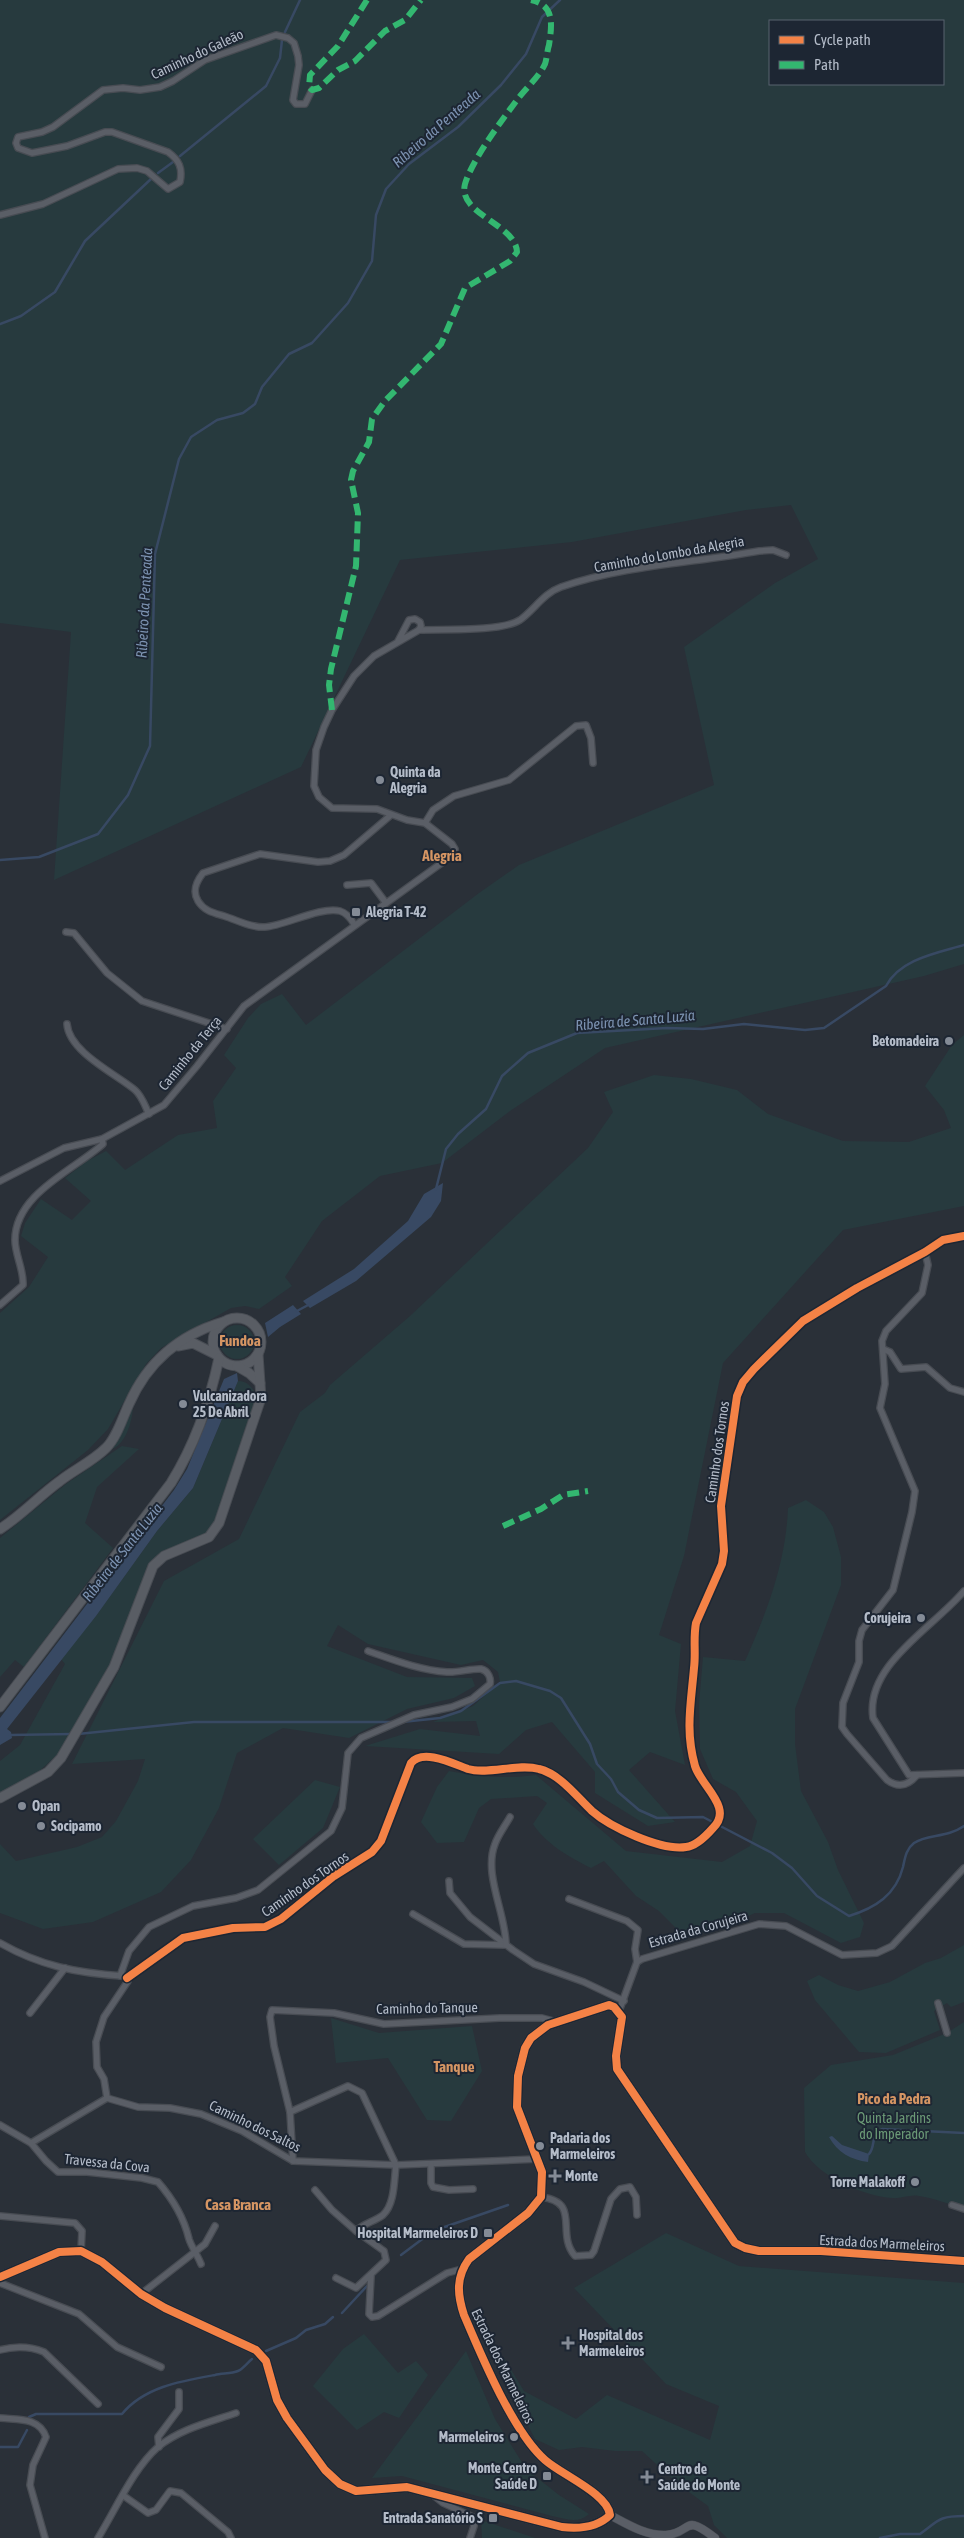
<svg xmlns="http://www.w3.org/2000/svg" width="964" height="2538" font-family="'Asap Condensed',sans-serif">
	<rect width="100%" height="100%" fill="#2a3038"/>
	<g fill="#273a3e" fill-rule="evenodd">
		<path d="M 0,0 L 964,0 L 964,964 L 924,976 L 605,1048 L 510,1111 L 442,1163 L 380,1176 L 322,1221 L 285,1277 L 292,1286 L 259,1309 L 245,1306 L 231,1308 L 161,1348 L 146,1364 L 108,1429 L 88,1450 L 0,1520 L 0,1313 L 29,1287 L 48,1257 L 21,1236 L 25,1223 L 41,1199 L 72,1220 L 91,1201 L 65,1178 L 87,1161 L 106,1151 L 125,1170 L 178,1135 L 217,1128 L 213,1101 L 236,1068 L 224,1055 L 248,1018 L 261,1004 L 282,994 L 306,1025 L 479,893 L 519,865 L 714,785 L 684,647 L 775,583 L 818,559 L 791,505 L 746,510 L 572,542 L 400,560 L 301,767 L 54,880 L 71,632 L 0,623 ZM 770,21 L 943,21 L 943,84 L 770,84 Z"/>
		<polygon points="964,1035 964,1206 843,1230 723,1363 684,1556 659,1635 681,1644 675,1711 685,1765 650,1752 629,1770 675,1822 648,1826 595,1793 595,1772 552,1722 526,1730 499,1754 365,1746 420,1729 480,1736 476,1721 433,1722 473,1706 500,1682 498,1672 483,1660 461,1665 368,1644 338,1625 327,1646 407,1677 472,1678 475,1686 454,1698 407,1709 349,1738 283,1728 237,1753 219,1808 191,1860 161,1892 93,1922 43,1929 0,1913 0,1844 16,1861 77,1847 102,1837 116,1821 138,1781 145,1759 72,1764 164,1581 239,1539 300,1412 325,1393 330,1385 410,1316 588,1148 613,1112 604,1092 654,1075 691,1079 737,1090 768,1114 843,1141 909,1142 951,1128 944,1110 925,1086 952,1045"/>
		<circle cx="237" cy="1342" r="17"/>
		<path d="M 238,1381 C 248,1381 253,1388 257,1397 C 239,1442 228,1487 211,1532 L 162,1552 L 150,1564 L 109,1673 L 58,1754 L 34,1776 L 0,1795 L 0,1761 L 20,1745 L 65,1664 L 61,1659 L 95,1617 L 157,1531 L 193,1488 Z"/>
		<path d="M 133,1407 C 132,1422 126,1445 110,1450 L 123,1431 Z"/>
		<polygon points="122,1446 139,1449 97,1487 85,1523 113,1548 24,1667 15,1660 0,1677 0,1538 66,1484"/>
		<path d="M 806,1500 L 824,1512 L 833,1527 L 841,1557 L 841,1585 L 795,1709 L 795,1744 L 801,1791 L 828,1842 L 838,1870 L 864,1923 L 860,1937 L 841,1943 L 784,1913 L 755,1913 L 735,1922 L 674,1941 L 676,1928 L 659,1911 L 636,1896 L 604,1861 L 591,1868 C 569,1857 546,1844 533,1824 L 547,1803 L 537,1796 L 491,1799 L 479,1808 L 464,1842 L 437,1843 L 421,1822 L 437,1787 L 449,1771 C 478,1777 508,1779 536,1775 L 626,1851 L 722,1862 L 750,1846 L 757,1821 L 736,1792 L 713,1779 L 700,1749 L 699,1704 L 703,1657 L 745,1661 C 767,1612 786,1562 788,1508 Z"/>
		<polygon points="315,1780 340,1787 323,1828 279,1865 253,1839"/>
		<polygon points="964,1945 964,2002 951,2007 947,2003 934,2011 940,2030 886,2053 859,2052 815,2000 807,1981 819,1975 838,1985 858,1991 890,1982 925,1963 941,1958"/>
		<polygon points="331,2018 379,2033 472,2026 482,2071 451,2121 427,2120 388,2058 336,2063"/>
		<path d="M 964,2022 L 964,2209 C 949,2204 934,2198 919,2196 C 910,2194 901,2199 892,2198 C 864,2196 819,2177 805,2152 L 804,2088 L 831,2065 L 893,2055 L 947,2033 Z"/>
		<polygon points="666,2233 739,2266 964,2283 964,2538 727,2538 714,2525 708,2506 678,2484 642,2451 615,2451 582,2447 559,2450 535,2439 494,2360 504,2358 524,2391 576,2419 607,2395 710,2440 719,2406 666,2384 574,2288"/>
		<polygon points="364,2334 398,2373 416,2361 428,2375 399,2418 384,2412 357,2430 313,2386 343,2349"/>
		<path d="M 466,2351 L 495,2419 L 526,2469 L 559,2495 L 589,2514 C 578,2524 566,2519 552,2516 L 402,2476 L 372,2478 Z"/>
		<polygon points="481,2520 535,2538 482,2538"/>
	</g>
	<g fill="#384963">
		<polygon points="443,1183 441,1201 431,1217 356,1281 310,1308 303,1301 354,1269 408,1221 424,1194"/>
		<polygon points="293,1305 301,1314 280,1327 268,1337 265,1323"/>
		<polygon points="237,1373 238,1381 193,1488 157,1531 96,1616 7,1729 11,1732 12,1738 0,1745 0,1718 174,1490 187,1469 224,1379"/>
		<path d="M 832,2136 L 842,2145 L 869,2154 L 868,2162 C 851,2160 837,2152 829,2137 Z"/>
	</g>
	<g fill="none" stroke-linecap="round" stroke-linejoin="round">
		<g stroke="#384963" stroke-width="2.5">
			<polyline points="285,32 300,0"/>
			<polyline points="180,156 266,86 280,58 282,40"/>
			<polyline points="158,173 173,162"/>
			<polyline points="0,324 21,316 55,292 85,241 151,179"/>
			<polyline points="0,860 39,857 98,834 128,795 150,746 155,554 179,459 191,437 217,420 243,413 255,404 262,387 289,354 312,343 348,303 372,261 376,215 386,189 409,164 458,127 501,85 526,54 542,17 560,0"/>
			<path d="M 436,1189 L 446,1149 L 458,1134 L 486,1109 L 502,1076 L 528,1053 L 577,1033 L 667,1028 L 703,1029 L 744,1024 L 805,1030 L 824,1028 L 886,986 C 900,959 937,953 964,945"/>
			<polyline points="297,1311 310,1304"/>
			<path d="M 402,1722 L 440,1718 L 461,1711 L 500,1683 L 516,1681 L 550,1691 L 561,1698 L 590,1744 L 597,1764 L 611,1779 L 618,1792 L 639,1810 L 657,1818 L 703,1817 L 772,1853 L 792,1868 L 817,1896 L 849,1916 C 875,1908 896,1895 903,1867 C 905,1858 906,1849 914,1843 C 927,1834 947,1838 964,1826"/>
			<polyline points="78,1734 194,1722 394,1722"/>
			<polyline points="10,1735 72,1734"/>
			<path d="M 869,2154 C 876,2146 870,2135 882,2129 L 964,2133"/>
			<polyline points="401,2255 433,2231 508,2205"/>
			<polyline points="342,2313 367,2286"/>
			<polyline points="266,2351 296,2338 306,2330 325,2324 333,2317"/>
			<path d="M 29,2417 L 36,2414 L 122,2414 C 144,2387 181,2381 215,2375 C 221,2373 231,2374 238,2371 C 243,2369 248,2362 252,2359"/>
			<polyline points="0,2447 18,2447 27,2430"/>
			<path d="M 880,2538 L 900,2534 L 920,2534 C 939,2520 939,2516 964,2516"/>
		</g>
		<defs>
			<g id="minor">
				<path d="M 0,215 L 43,204 L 118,169 L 137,168 L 147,171 L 168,189 L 180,182 C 183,168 179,160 168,152 L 112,132 L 105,132 L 67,146 L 32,153 L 18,148 L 16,143 L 18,137 L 42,132 L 53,127 L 103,90 L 123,88 L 140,90 L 160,87 L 173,81 L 205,60 L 276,35 L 288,38 L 294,43 L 298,56 L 299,65 L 293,100 L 296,104 L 305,104 L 312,90"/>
				<path d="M 419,630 C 443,629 501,632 520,620 C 534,610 544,593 561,587 C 625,565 693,563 759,551 L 773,550 L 786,555"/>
				<polyline points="425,823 433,810 454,796 509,780 576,726 586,725 591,738 593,763"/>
				<polyline points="347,885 371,883 386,903"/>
				<path d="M 354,924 C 351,919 347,913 340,911 C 321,906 284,926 265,927 C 251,928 237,920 224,916 C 214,913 204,911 198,901 C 192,891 196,882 203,873 L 260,854 L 318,862 L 330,861 L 344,855 L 391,815"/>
				<polyline points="66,932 74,933 107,973 142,1001 227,1029"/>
				<path d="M 67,1024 C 69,1052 116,1074 135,1090 C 142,1096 145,1106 149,1114"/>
				<polyline points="0,1181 64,1148 102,1139 164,1105 197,1066 244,1006 454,854 455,849 452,844 425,823 407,820 377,809 332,808 319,797 314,786 316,750 324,727 332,710 354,676 374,656 419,630 421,626 420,622 415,619 409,620 398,641"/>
				<path d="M 0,1305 L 23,1285 C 24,1270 15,1255 15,1240 C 15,1194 74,1170 103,1144 L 102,1139"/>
				<polyline points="883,1349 890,1352 901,1369 926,1367 950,1388 964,1392"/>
				<path d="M 964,1591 C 933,1628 865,1665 873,1718 L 909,1775 L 964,1773"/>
				<path d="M 917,1775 C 908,1786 898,1788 887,1780 L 847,1734 L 842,1727 L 843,1703 L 859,1662 L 859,1641 L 862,1630 L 893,1590 L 912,1512 L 915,1491 L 880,1408 L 885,1384 L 882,1341 L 886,1331 L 922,1293 L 928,1265 L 925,1252"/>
				<polyline points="449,1881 450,1893 470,1917 513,1950 534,1964 584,1982 624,2001"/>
				<polyline points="569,1899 627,1921 638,1930 635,1949 637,1962 619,2011"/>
				<polyline points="413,1914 464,1944 504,1945"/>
				<path d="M 0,1943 C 40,1966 77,1973 123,1976"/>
				<path d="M 506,1945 C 506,1914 483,1874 495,1844 C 498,1835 505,1826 510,1817"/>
				<polyline points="637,1962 642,1959 759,1924 786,1926 842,1955 877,1953 892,1946 964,1868"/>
				<path d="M 120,1976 L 129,1951 L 149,1927 L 193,1906 L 236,1898 L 258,1890 L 331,1831 L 342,1808 L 348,1753 L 361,1738 L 414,1715 L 452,1707 L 472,1699 L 490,1684 C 491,1679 489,1671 481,1669 C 473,1668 457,1673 447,1672 C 419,1670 394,1660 368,1651"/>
				<path d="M 127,1978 L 183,1938 L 233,1928 L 265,1927 L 281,1919 L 334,1876 L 372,1852 L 381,1841 L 411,1763 C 423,1748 454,1764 468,1769 C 488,1775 518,1763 539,1769 C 560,1774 577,1797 592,1811 C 610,1827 661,1851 686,1847 C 696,1846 706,1836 713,1828 C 734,1808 701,1786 695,1766 C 685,1731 691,1703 694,1668 C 696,1653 693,1638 696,1623 L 722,1564 L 724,1551 L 721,1506 L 737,1396 L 743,1382 L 754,1369 L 803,1321 L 857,1288 L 925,1252 L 943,1240 L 964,1236"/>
				<polyline points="127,1978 128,1981 104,2017 96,2042 97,2067 104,2079 107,2098 138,2107 170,2108 201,2114 242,2131 293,2161 396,2165 537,2159"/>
				<polyline points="938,2003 947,2033"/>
				<polyline points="30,2013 65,1968"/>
				<polyline points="290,2112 348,2086 362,2093 396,2165"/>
				<path d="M 0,2125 L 31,2143 L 46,2161 L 58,2172 L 87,2172 L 142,2178 L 158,2182 C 172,2198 184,2218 189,2239 C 191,2246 198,2256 201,2264"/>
				<polyline points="31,2143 107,2098"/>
				<polyline points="293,2161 290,2112 274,2046 270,2017 272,2010 334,2013 384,2024 500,2018 542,2018 557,2022"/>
				<polyline points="431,2164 431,2183 433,2187 449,2190 473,2189"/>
				<polyline points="315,2190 332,2210 356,2231"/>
				<path d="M 541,2197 C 582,2202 555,2233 575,2256 L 591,2255 L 594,2251 L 611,2199 L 620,2189 L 630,2187 L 636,2197 L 637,2215"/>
				<polyline points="952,2205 964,2209"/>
				<polyline points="0,2216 75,2223 82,2231 81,2251"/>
				<polyline points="371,2276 369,2314 372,2317 378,2316 447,2273 462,2269"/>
				<path d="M 336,2278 L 356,2288 L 386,2260 L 384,2251 L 356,2231 C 364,2223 374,2222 383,2215 C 395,2204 394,2180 396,2165"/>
				<polyline points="0,2283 79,2314 117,2347 161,2367"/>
				<polyline points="141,2294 205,2244 215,2226"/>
				<path d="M 0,2350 C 15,2346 29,2346 44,2352 L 98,2404"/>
				<path d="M 0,2418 C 18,2420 39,2417 46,2437 L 33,2465 L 30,2485 L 45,2538"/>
				<polyline points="159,2447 158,2437 179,2409 179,2392"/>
				<polyline points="433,2495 443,2503 473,2517 474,2526 470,2538"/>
				<polyline points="124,2496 148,2513 156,2510 170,2491 181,2493 228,2532 231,2538"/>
				<path d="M 98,2538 C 116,2509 133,2469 158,2447 C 180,2429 210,2422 236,2413"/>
			</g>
			<path id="tertiary" d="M 610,2515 C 627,2524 646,2536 666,2535 C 693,2533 682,2512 715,2538"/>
			<g id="secondary">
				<circle cx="237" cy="1342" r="24"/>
				<polyline points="178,1346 193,1343 217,1355"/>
				<polyline points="237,1366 249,1373 260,1383"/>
				<path d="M 0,1529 C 22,1515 39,1496 60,1481 C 74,1470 93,1461 106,1448 C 117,1437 122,1419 129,1404 C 147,1363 179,1335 223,1322"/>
				<path d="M 0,1707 L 171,1483 C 194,1446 210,1401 219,1358"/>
				<polyline points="0,1798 48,1772 61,1758 114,1667 153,1566 164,1556 209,1537 219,1523 261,1398 258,1354"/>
				<path d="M 0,2277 L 59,2252 L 81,2251 L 102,2262 L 141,2294 L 165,2308 L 256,2350 L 266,2361 L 277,2400 L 287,2418 L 325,2470 L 340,2484 L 356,2491 L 407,2487 L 562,2527 C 579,2529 597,2528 610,2515 C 608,2494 562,2475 545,2460 C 513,2432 481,2355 464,2315 C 457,2294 456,2277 469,2259 L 528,2213 L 541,2197 L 542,2172 L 517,2107 L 518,2076 L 525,2048 L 531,2038 L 548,2025 L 609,2005 L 614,2007 L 622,2017 L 616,2056 L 617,2069 L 735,2243 L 745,2248 L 759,2251 L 821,2251 L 964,2261"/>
			</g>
		</defs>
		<use href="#minor" stroke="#484c53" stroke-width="8"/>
		<use href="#tertiary" stroke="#484c53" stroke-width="9"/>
		<use href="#secondary" stroke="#484c53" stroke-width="11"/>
		<use href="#minor" stroke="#5a5e66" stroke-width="5.5"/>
		<use href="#tertiary" stroke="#5a5e66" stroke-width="8"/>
		<use href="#secondary" stroke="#595d64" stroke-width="9"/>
		<g stroke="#33b770" stroke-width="6" stroke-dasharray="12 6" stroke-linecap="butt">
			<polyline points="367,0 338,46 310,75 309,87 312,90 319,88 338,70 355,61 385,31 405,20 421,0"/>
			<path d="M 332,710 L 329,685 L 331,669 L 356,566 L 358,513 L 351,480 L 353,471 L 369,442 L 372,419 L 385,401 L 441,344 L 465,288 L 510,261 L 517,252 C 516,224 457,214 465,184 C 472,160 502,120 517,100 C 526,88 539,77 545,64 C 547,58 547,51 549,45 C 552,25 555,5 531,0"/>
			<polyline points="503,1526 541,1509 563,1495 588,1491"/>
		</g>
		<defs>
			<g id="cycleway">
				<path d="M 127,1978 L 183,1938 L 233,1928 L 265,1927 L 281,1919 L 334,1876 L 372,1852 L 381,1841 L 411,1763 C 423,1748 454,1764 468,1769 C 488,1775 518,1763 539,1769 C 560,1774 577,1797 592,1811 C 610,1827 661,1851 686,1847 C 696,1846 706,1836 713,1828 C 734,1808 701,1786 695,1766 C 685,1731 691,1703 694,1668 C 696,1653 693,1638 696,1623 L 722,1564 L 724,1551 L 721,1506 L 737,1396 L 743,1382 L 754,1369 L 803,1321 L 857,1288 L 925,1252 L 943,1240 L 964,1236"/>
				<path d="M 0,2277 L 59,2252 L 81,2251 L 102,2262 L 141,2294 L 165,2308 L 256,2350 L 266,2361 L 277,2400 L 287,2418 L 325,2470 L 340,2484 L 356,2491 L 407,2487 L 562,2527 C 579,2529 597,2528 610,2515 C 608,2494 562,2475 545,2460 C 513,2432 481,2355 464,2315 C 457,2294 456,2277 469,2259 L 528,2213 L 541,2197 L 542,2172 L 517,2107 L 518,2076 L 525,2048 L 531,2038 L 548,2025 L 609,2005 L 614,2007 L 622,2017 L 616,2056 L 617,2069 L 735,2243 L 745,2248 L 759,2251 L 821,2251 L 964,2261"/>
			</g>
		</defs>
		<use href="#cycleway" stroke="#1d2633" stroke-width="11"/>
		<use href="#cycleway" stroke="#f48246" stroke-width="8"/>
	</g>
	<g fill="#848b96" stroke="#1d2633" stroke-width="2">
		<circle cx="380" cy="780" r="5"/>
		<rect x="351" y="907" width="10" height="10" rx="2.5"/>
		<circle cx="949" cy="1041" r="5"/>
		<circle cx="183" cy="1404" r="5"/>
		<circle cx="921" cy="1618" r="5"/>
		<circle cx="22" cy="1806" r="5"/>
		<circle cx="41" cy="1826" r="5"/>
		<circle cx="540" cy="2146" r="5"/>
		<path d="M552.5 2168.5h5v5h5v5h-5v5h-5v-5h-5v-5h5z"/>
		<circle cx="915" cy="2182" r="5"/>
		<rect x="483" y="2228" width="10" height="10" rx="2.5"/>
		<path d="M565.5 2335.5h5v5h5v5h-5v5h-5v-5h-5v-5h5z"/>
		<circle cx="514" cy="2437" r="5"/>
		<rect x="542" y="2471" width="10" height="10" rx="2.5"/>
		<path d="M644.5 2469.5h5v5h5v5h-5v5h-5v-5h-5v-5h5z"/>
		<rect x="488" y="2513" width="10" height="10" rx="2.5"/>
	</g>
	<g text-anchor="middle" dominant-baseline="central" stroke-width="4" stroke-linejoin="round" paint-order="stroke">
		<g font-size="14" fill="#b4bcc9" stroke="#1d2633">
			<text transform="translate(197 54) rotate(-25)">Caminho do Galeão</text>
			<text transform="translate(669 554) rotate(-10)">Caminho do Lombo da Alegria</text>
			<text transform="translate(190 1053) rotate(-51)">Caminho da Terça</text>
			<text transform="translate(717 1452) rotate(-82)">Caminho dos Tornos</text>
			<text transform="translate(305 1884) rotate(-35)">Caminho dos Tornos</text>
			<text transform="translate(698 1929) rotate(-16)">Estrada da Corujeira</text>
			<text transform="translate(427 2008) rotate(-1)">Caminho do Tanque</text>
			<text transform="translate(255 2126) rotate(26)">Caminho dos Saltos</text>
			<text transform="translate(107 2163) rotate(6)">Travessa da Cova</text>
			<text transform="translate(882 2243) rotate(3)">Estrada dos Marmeleiros</text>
			<text transform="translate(503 2366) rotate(64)">Estrada dos Marmeleiros</text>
		</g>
		<g font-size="14" font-weight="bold" fill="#b4bcc9" stroke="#1d2633" text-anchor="start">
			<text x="390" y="772">Quinta da<tspan x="390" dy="16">Alegria</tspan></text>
			<text x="366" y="912">Alegria T-42</text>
			<text x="939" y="1041" text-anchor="end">Betomadeira</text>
			<text x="193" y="1396">Vulcanizadora<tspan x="193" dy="16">25 De Abril</tspan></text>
			<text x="911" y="1618" text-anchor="end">Corujeira</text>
			<text x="32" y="1806">Opan</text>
			<text x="51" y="1826">Socipamo</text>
			<text x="550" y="2138">Padaria dos<tspan x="550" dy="16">Marmeleiros</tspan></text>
			<text x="565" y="2176">Monte</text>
			<text x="905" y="2182" text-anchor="end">Torre Malakoff</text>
			<text x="478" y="2233" text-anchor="end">Hospital Marmeleiros D</text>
			<text x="579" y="2335">Hospital dos<tspan x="579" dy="16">Marmeleiros</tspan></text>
			<text x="504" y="2437" text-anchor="end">Marmeleiros</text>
			<text x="537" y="2468" text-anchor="end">Monte Centro<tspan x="537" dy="16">Saúde D</tspan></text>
			<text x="658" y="2469">Centro de<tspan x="658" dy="16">Saúde do Monte</tspan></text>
			<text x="483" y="2518" text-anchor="end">Entrada Sanatório S</text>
		</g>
		<g font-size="14" fill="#6b9a76" stroke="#1d2633">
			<text x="894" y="2118">Quinta Jardins<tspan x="894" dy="16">do Imperador</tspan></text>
		</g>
		<g font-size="15" font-style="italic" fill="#7c92b1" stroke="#1d2633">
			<text transform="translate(436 128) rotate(-41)">Ribeiro da Penteada</text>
			<text transform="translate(144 603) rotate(-87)">Ribeiro da Penteada</text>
			<text transform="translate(635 1020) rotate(-5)">Ribeira de Santa Luzia</text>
			<text transform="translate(122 1552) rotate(-52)">Ribeira de Santa Luzia</text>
		</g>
		<g font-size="15" font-weight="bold" fill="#d59563" stroke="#1d2633">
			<text x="442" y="855">Alegria</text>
			<text x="240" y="1340">Fundoa</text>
			<text x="454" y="2066">Tanque</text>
			<text x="894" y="2098">Pico da Pedra</text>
			<text x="238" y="2204">Casa Branca</text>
		</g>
	</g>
	<rect x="769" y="20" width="175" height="65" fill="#1d2633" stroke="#59626f"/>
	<rect x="779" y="36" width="25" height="8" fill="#f48246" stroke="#59626f"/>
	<text x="814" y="45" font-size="15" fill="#b4bcc9">Cycle path</text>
	<rect x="779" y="61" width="25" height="8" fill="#33b770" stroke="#59626f"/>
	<text x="814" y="70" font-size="15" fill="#b4bcc9">Path</text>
</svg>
